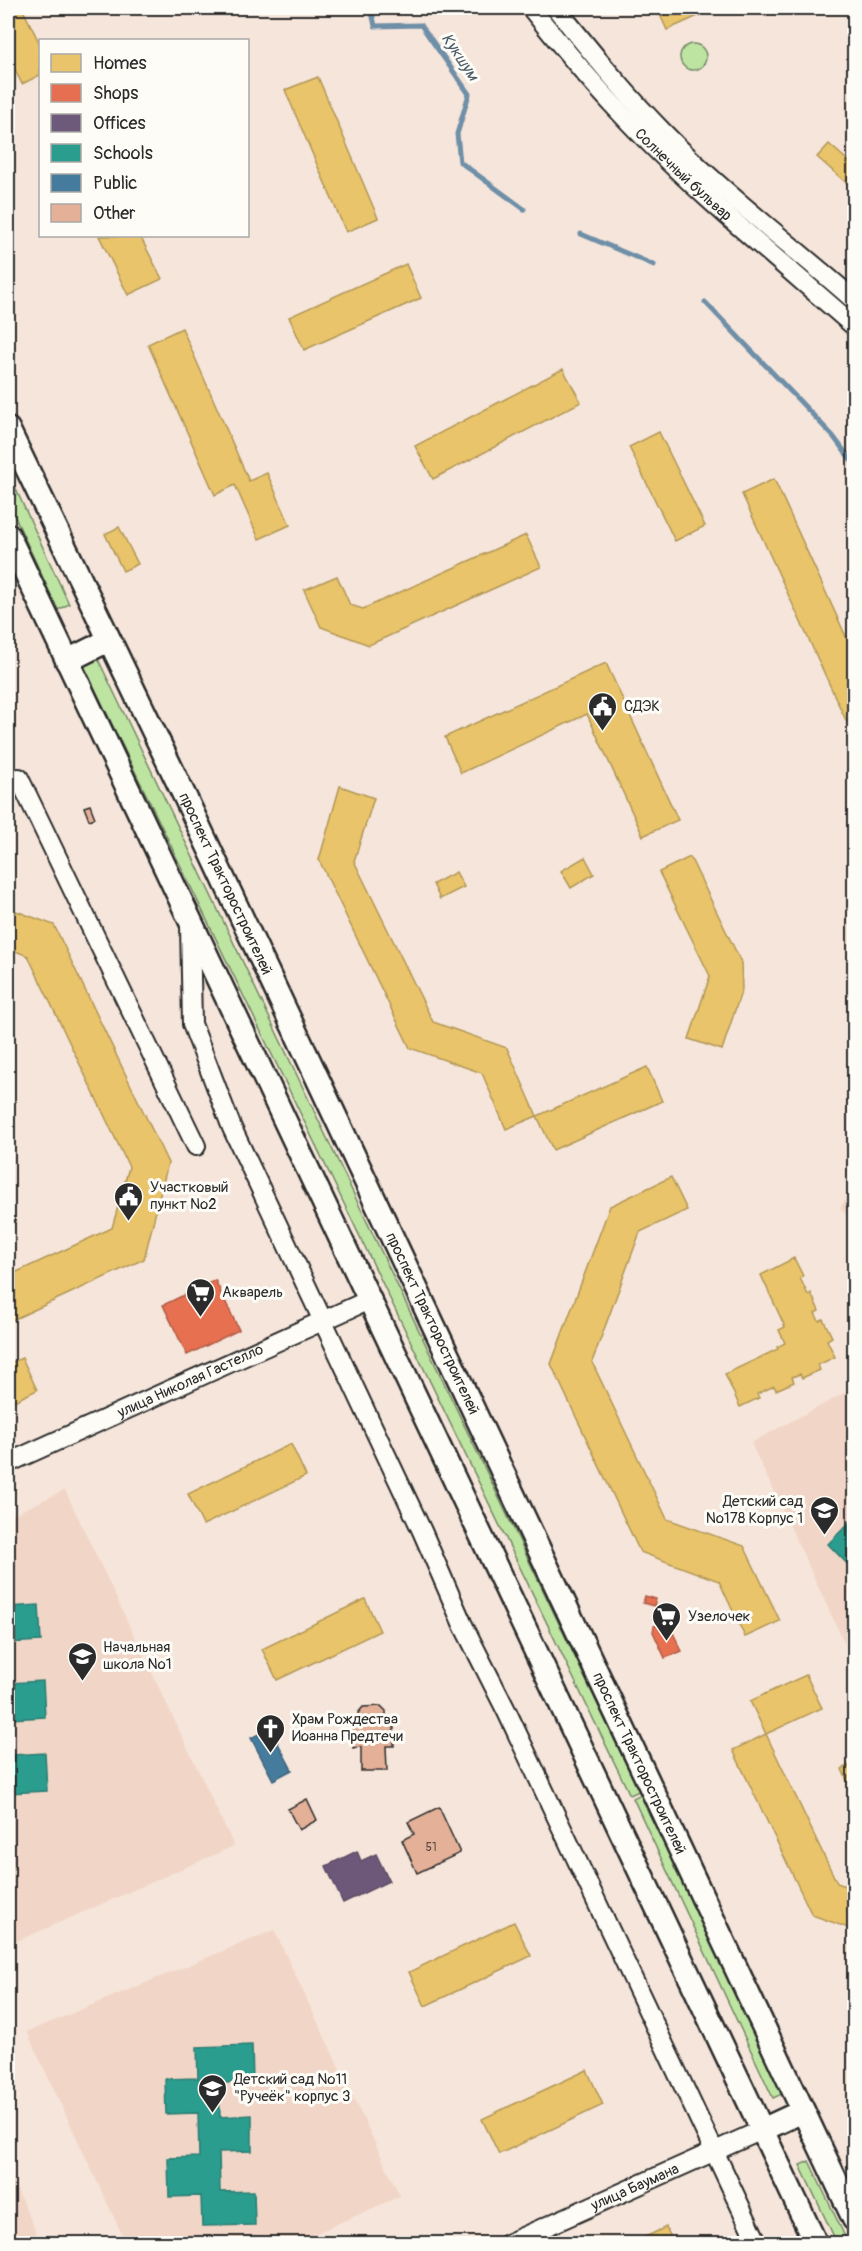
<svg xmlns="http://www.w3.org/2000/svg" width="862" height="2251" font-family="Pangolin,sans-serif">
	<rect width="100%" height="100%" fill="#f6e5da"/>
	<filter id="ink" filterUnits="userSpaceOnUse"><feTurbulence type="fractalNoise" baseFrequency=".0167" numOctaves="2"/><feDisplacementMap in="SourceGraphic" scale="12" xChannelSelector="R" yChannelSelector="G"/><feConvolveMatrix kernelMatrix="1 2 1 2 8 2 1 2 1" color-interpolation-filters="sRGB"/></filter>
	<g filter="url(#ink)">
		<g fill="#f1d5c6">
			<polygon points="854,1186 854,1222 840,1208"/>
			<polygon points="854,1388 854,1663 751,1443"/>
			<polygon points="65,1490 234,1846 8,1945 8,1517"/>
			<polygon points="274,1930 400,2196 294,2243 126,2243 27,2032"/>
			<polygon points="8,2170 41,2243 8,2243"/>
		</g>
		<g fill="#bde5a1" stroke="#748866" stroke-width="1.5">
			<circle cx="693" cy="57" r="13"/>
			<polygon points="8,472 69,604 58,610 8,502"/>
			<polygon points="98,659 639,1791 630,1795 84,666"/>
			<polygon points="641,1794 782,2094 773,2098 633,1798"/>
			<polygon points="809,2161 848,2243 837,2243 800,2165"/>
		</g>
		<g fill="#e9c46a" stroke="#b09657" stroke-width="1.5">
			<polygon points="8,8 22,8 40,44 40,75 22,84 8,56"/>
			<polygon points="657,8 697,8 700,15 667,30"/>
			<polygon points="318,77 378,218 346,232 285,90"/>
			<polygon points="829,144 854,166 854,183 851,187 817,157"/>
			<polygon points="99,236 140,236 162,279 128,295"/>
			<polygon points="406,264 421,298 304,350 289,317"/>
			<polygon points="182,328 249,481 267,473 290,525 259,539 235,485 215,495 148,344"/>
			<polygon points="563,369 581,402 433,479 415,446"/>
			<polygon points="659,432 705,526 675,541 629,447"/>
			<polygon points="774,479 854,654 854,738 742,494"/>
			<polygon points="119,527 138,564 123,571 105,534"/>
			<polygon points="526,535 541,567 369,645 321,627 304,590 337,576 350,605 363,609"/>
			<polygon points="606,663 678,820 643,836 587,714 461,773 445,737"/>
			<polygon points="340,786 374,798 354,861 433,1022 507,1048 537,1116 506,1129 482,1073 410,1048 319,860"/>
			<polygon points="585,857 594,874 571,888 561,871"/>
			<polygon points="690,857 741,962 742,989 722,1050 689,1039 710,976 659,872"/>
			<polygon points="456,872 464,887 440,899 433,884"/>
			<polygon points="8,908 54,925 168,1163 144,1259 8,1322 8,1276 112,1228 129,1167 28,956 8,948"/>
			<polygon points="647,1067 662,1101 553,1150 537,1116"/>
			<polygon points="671,1177 687,1210 640,1232 592,1362 667,1519 744,1546 780,1621 745,1637 719,1581 640,1552 551,1364 610,1206"/>
			<polygon points="794,1258 803,1276 800,1278 808,1295 811,1293 819,1311 815,1313 819,1321 823,1319 832,1337 827,1340 835,1357 818,1365 820,1370 802,1378 800,1374 792,1377 794,1382 776,1390 774,1386 757,1394 759,1398 740,1407 725,1374 778,1349 777,1347 785,1343 779,1330 785,1327 761,1275"/>
			<polygon points="22,1358 37,1390 8,1404 8,1364"/>
			<polygon points="291,1444 306,1476 203,1525 188,1494"/>
			<polygon points="365,1599 380,1631 277,1680 262,1649"/>
			<polygon points="806,1675 822,1708 766,1734 750,1701"/>
			<polygon points="766,1734 837,1883 854,1889 854,1930 812,1915 733,1750"/>
			<polygon points="854,1763 854,1782 849,1785 842,1769"/>
			<polygon points="514,1922 531,1956 425,2006 409,1972"/>
			<polygon points="587,2070 603,2105 499,2154 482,2119"/>
			<polygon points="666,2227 674,2244 631,2244"/>
		</g>
		<g fill="#e76f51" stroke="#af5b46" stroke-width="1.5">
			<polygon points="215,1280 239,1330 187,1355 163,1305"/>
			<polygon points="645,1596 656,1599 654,1606 643,1603"/>
			<polygon points="667,1621 682,1651 665,1658 653,1632 654,1626"/>
		</g>
		<polygon fill="#6d597a" stroke="#594b62" stroke-width="1.5" points="357,1851 361,1861 376,1854 389,1881 343,1903 326,1866"/>
		<g fill="#2a9d8f" stroke="#2a7b71" stroke-width="1.5">
			<polygon points="854,1518 854,1571 828,1544"/>
			<polygon points="39,1605 41,1641 8,1643 8,1607"/>
			<polygon points="8,1660 9,1683 43,1681 45,1717 10,1719 12,1755 45,1753 47,1791 8,1793"/>
			<polygon points="252,2045 253,2082 219,2083 220,2117 252,2115 252,2151 219,2152 220,2192 254,2191 255,2225 202,2226 201,2196 169,2197 168,2158 199,2157 198,2113 166,2114 165,2079 198,2078 197,2047"/>
		</g>
		<polygon fill="#457b9d" stroke="#3d637b" stroke-width="1.5" points="270,1728 292,1770 273,1780 251,1738"/>
		<g fill="none" stroke-linecap="round" stroke-linejoin="round">
			<g stroke="#6e8fa7" stroke-width="5">
				<polyline points="371,8 375,26 421,25 469,94 457,134 460,162 524,209"/>
				<polyline points="581,234 654,265"/>
				<polyline points="705,302 833,436 854,464"/>
			</g>
		</g>
		<g fill="#e4b098" stroke="#2b2b2b" stroke-width="1.5">
			<polygon points="90,805 95,818 89,820 84,807"/>
			<polygon points="381,1706 386,1711 386,1722 394,1722 394,1746 386,1746 387,1771 361,1771 361,1747 353,1748 352,1723 359,1722 358,1713 363,1707"/>
			<polygon points="307,1799 317,1820 299,1830 288,1809"/>
			<polygon points="439,1807 460,1853 417,1873 402,1840 414,1834 408,1822"/>
		</g>
		<g fill="none" stroke-linecap="round" stroke-linejoin="round">
			<defs>
				<g id="minor">
					<path id="s1" d="M 531,8 C 558,42 586,76 616,108 C 689,187 773,255 854,326"/>
					<path d="M 556,8 C 590,50 624,93 663,132 C 722,193 791,244 854,300"/>
					<polyline points="19,778 196,1146"/>
					<polyline points="190,925 192,1024 232,1128 422,1531 463,1625 507,1712 758,2244"/>
					<path id="s2" d="M 8,1463 L 371,1299"/>
					<path id="s3" d="M 507,2244 L 762,2130"/>
				</g>
				<g id="major">
					<path id="s4" d="M 8,429 L 186,799 L 854,2219"/>
					<polyline points="8,535 816,2244"/>
					<polyline points="67,661 109,640"/>
					<polyline points="762,2130 803,2111"/>
				</g>
			</defs>
			<use href="#minor" stroke="#2b2b2b" stroke-width="22"/>
			<use href="#major" stroke="#2b2b2b" stroke-width="27"/>
			<use href="#minor" stroke="#fdfcf7" stroke-width="18"/>
			<use href="#major" stroke="#fdfcf7" stroke-width="22"/>
		</g>
	</g>
	<defs>
		<symbol id="civic-pin" viewBox="-11 -11 22 30"><path d="M0 17L-7.5 6A9.5 9.5 0 1 1 7.5 6Z" fill="#2b2b2b" stroke="#fdfcf7"/><path d="M-.6-6.5H3V-4.5H.6V-3L4-1V1h2V6H-6V1h2V-1L-.6-3ZM-1.2 2.5V6h2.4V2.5Z" fill="#fff"/></symbol>
		<symbol id="supermarket-pin" viewBox="-11 -11 22 30"><path d="M0 17L-7.5 6A9.5 9.5 0 1 1 7.5 6Z" fill="#2b2b2b" stroke="#fdfcf7"/><path d="M-6-5.5h2.5l.6 2H6L4.5 2H-2.5L-4.4-4H-6ZM-1.5 3.2a1.3 1.3 0 1 0 .1 0ZM3 3.2a1.3 1.3 0 1 0 .1 0Z" fill="#fff"/></symbol>
		<symbol id="school-pin" viewBox="-11 -11 22 30"><path d="M0 17L-7.5 6A9.5 9.5 0 1 1 7.5 6Z" fill="#2b2b2b" stroke="#fdfcf7"/><path d="M0-5L7-2L0 1L-7-2ZM-4 1L0 2.5L4 1V4Q0 6-4 4Z" fill="#fff"/></symbol>
		<symbol id="church-pin" viewBox="-11 -11 22 30"><path d="M0 17L-7.5 6A9.5 9.5 0 1 1 7.5 6Z" fill="#2b2b2b" stroke="#fdfcf7"/><path d="M-1.2-6h2.4v3.5h3.3v2.4h-3.3V6h-2.4V-.1h-3.3v-2.4h3.3Z" fill="#fff"/></symbol>
	</defs>
	<g fill-rule="evenodd">
		<use href="#civic-pin" x="586" y="690" width="33" height="45"/>
		<use href="#civic-pin" x="112" y="1180" width="33" height="45"/>
		<use href="#supermarket-pin" x="184" y="1276" width="33" height="45"/>
		<use href="#school-pin" x="808" y="1494" width="33" height="45"/>
		<use href="#supermarket-pin" x="650" y="1600" width="33" height="45"/>
		<use href="#school-pin" x="66" y="1640" width="33" height="45"/>
		<use href="#church-pin" x="254" y="1712" width="33" height="45"/>
		<use href="#school-pin" x="196" y="2072" width="33" height="45"/>
	</g>
	<g text-anchor="middle" dominant-baseline="central" stroke-width="6" stroke-linejoin="round" paint-order="stroke">
		<g font-size="12" fill="#594c46">
			<text x="431" y="1847">51</text>
		</g>
		<g font-size="15" fill="#2b2b2b" stroke="#fdfcf7">
			<text stroke="none"><textPath href="#s1" startOffset="226">Солнечный бульвар</textPath></text>
			<text stroke="none"><textPath href="#s4" startOffset="504">проспект Тракторостроителей</textPath></text>
			<text stroke="none"><textPath href="#s4" startOffset="990">проспект Тракторостроителей</textPath></text>
			<text stroke="none"><textPath href="#s2" startOffset="200">улица Николая Гастелло</textPath></text>
			<text stroke="none"><textPath href="#s4" startOffset="1476">проспект Тракторостроителей</textPath></text>
			<text stroke="none"><textPath href="#s3" startOffset="140">улица Баумана</textPath></text>
		</g>
		<g font-size="15" fill="#2b2b2b" stroke="#fdfcf7" text-anchor="start">
			<text x="624" y="706">СДЭК</text>
			<text x="150" y="1187">Участковый<tspan x="150" dy="17">пункт №2</tspan></text>
			<text x="222" y="1292">Акварель</text>
			<text x="803" y="1501" text-anchor="end">Детский сад<tspan x="803" dy="17">№178 Корпус 1</tspan></text>
			<text x="688" y="1616">Узелочек</text>
			<text x="103" y="1647">Начальная<tspan x="103" dy="17">школа №1</tspan></text>
			<text x="292" y="1719">Храм Рождества<tspan x="292" dy="17">Иоанна Предтечи</tspan></text>
			<text x="234" y="2079">Детский сад №11<tspan x="234" dy="17">"Ручеёк" корпус 3</tspan></text>
		</g>
		<g font-size="16" font-style="italic" fill="#4c5d69" stroke="#fdfcf7">
			<text transform="translate(460 57) rotate(56)">Кукшум</text>
		</g>
	</g>
	<rect width="862" height="2251" fill="none" stroke="#fdfcf7" stroke-width="30"/>
	<rect x="15" y="15" width="832" height="2221" fill="none" stroke="#2b2b2b" stroke-width="2" filter="url(#ink)"/>
	<rect x="39" y="39" width="210" height="198" fill="#fdfcf7" stroke="#a9a8a5" stroke-width="1.5"/>
	<rect x="51" y="54" width="30" height="18" fill="#e9c46a" stroke="#a9a8a5" stroke-width="1.5"/>
	<text x="93" y="69" font-size="18" fill="#2b2b2b">Homes</text>
	<rect x="51" y="84" width="30" height="18" fill="#e76f51" stroke="#a9a8a5" stroke-width="1.5"/>
	<text x="93" y="99" font-size="18" fill="#2b2b2b">Shops</text>
	<rect x="51" y="114" width="30" height="18" fill="#6d597a" stroke="#a9a8a5" stroke-width="1.5"/>
	<text x="93" y="129" font-size="18" fill="#2b2b2b">Offices</text>
	<rect x="51" y="144" width="30" height="18" fill="#2a9d8f" stroke="#a9a8a5" stroke-width="1.5"/>
	<text x="93" y="159" font-size="18" fill="#2b2b2b">Schools</text>
	<rect x="51" y="174" width="30" height="18" fill="#457b9d" stroke="#a9a8a5" stroke-width="1.5"/>
	<text x="93" y="189" font-size="18" fill="#2b2b2b">Public</text>
	<rect x="51" y="204" width="30" height="18" fill="#e4b098" stroke="#a9a8a5" stroke-width="1.5"/>
	<text x="93" y="219" font-size="18" fill="#2b2b2b">Other</text>
</svg>
